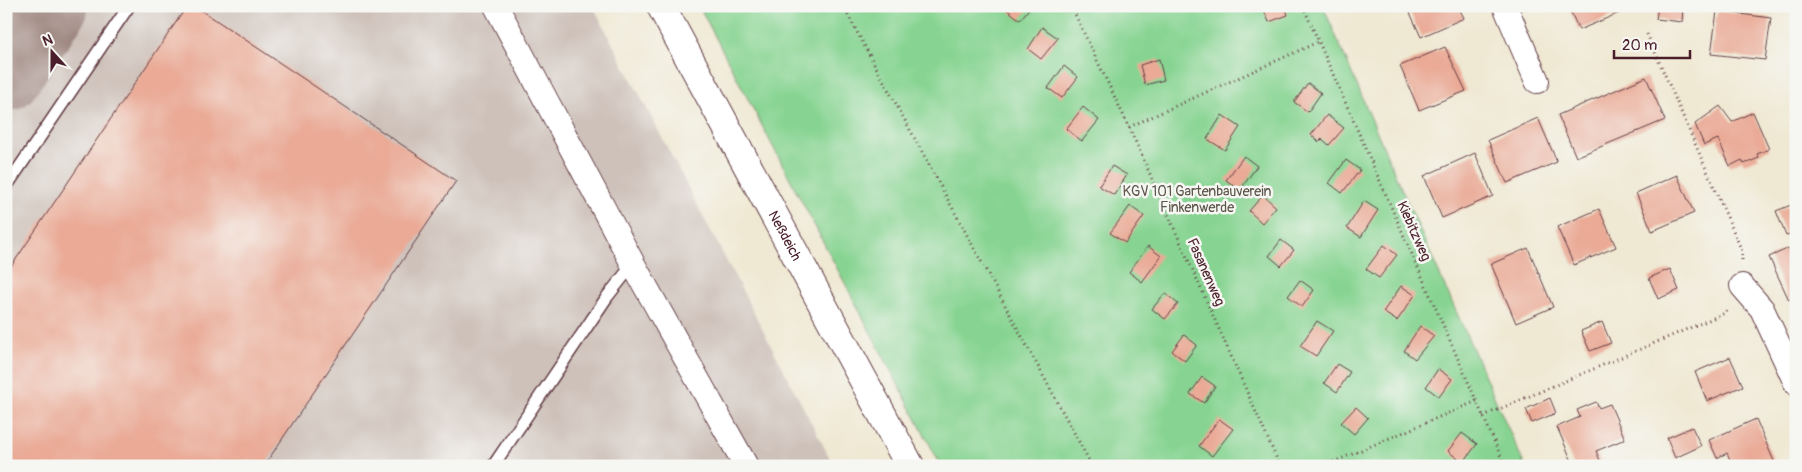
<svg xmlns="http://www.w3.org/2000/svg" width="1802" height="472" font-family="Pangolin,sans-serif">
	<rect width="100%" height="100%" fill="#f6f6f2"/>
	<filter id="ink" filterUnits="userSpaceOnUse"><feTurbulence type="fractalNoise" baseFrequency=".02" numOctaves="2"/><feDisplacementMap in="SourceGraphic" scale="10" xChannelSelector="R" yChannelSelector="G"/><feConvolveMatrix kernelMatrix="1 2 1 2 8 2 1 2 1" color-interpolation-filters="sRGB"/></filter>
	<filter id="wash" filterUnits="userSpaceOnUse"><feTurbulence type="fractalNoise" baseFrequency=".0096" numOctaves="4" result="noise"/><feDisplacementMap in="SourceGraphic" scale="20" xChannelSelector="R" yChannelSelector="G"/><feGaussianBlur stdDeviation="1.12" result="paint"/><feColorMatrix in="noise" values="0 0 0 0 0 0 0 0 0 0 0 0 0 0 0 0 0 1.4 0 .05"/><feComposite in="paint" operator="in"/></filter>
	<g filter="url(#wash)">
		<rect width="100%" height="100%" fill="#efe8d2"/>
		<polygon fill="#cec1ba" points="6,6 593,6 834,466 6,466"/>
		<polygon fill="#87d492" stroke="#687a5e" points="699,6 1323,6 1398,181 1525,466 941,466"/>
		<g fill="none" stroke-linecap="round" stroke-linejoin="round">
			<polyline stroke="#9c847e" stroke-width="69" points="6,77 54,6"/>
		</g>
		<g id="blocks">
			<g fill="#eaaa96">
				<polygon points="187,6 195,6 456,181 264,466 6,466 6,274"/>
				<polygon points="1006,6 1031,6 1020,20 1005,8"/>
				<polygon points="1267,6 1285,6 1288,15 1269,22 1263,8"/>
				<polygon points="1407,6 1458,6 1464,18 1421,37"/>
				<polygon points="1568,6 1622,6 1624,11 1579,30"/>
				<polygon points="1658,6 1683,6 1682,22 1656,19"/>
				<polygon points="1717,11 1771,18 1765,60 1711,54"/>
				<polygon points="1042,27 1058,38 1041,59 1028,49"/>
				<polygon points="1445,47 1466,91 1419,110 1400,66"/>
				<polygon points="1159,59 1164,80 1145,85 1140,65"/>
				<polygon points="1064,66 1078,77 1062,98 1048,88"/>
				<polygon points="1646,77 1665,120 1576,157 1558,115"/>
				<polygon points="1308,83 1321,93 1308,112 1294,102"/>
				<polygon points="1720,106 1732,122 1753,112 1769,149 1757,154 1759,158 1744,164 1742,160 1730,166 1718,139 1704,145 1695,124"/>
				<polygon points="1083,107 1099,120 1082,141 1066,129"/>
				<polygon points="1222,115 1240,127 1225,150 1207,139"/>
				<polygon points="1327,115 1344,128 1329,145 1322,139 1319,142 1311,135"/>
				<polygon points="1538,118 1557,162 1507,183 1488,140"/>
				<polygon points="1475,153 1493,196 1442,218 1424,176"/>
				<polygon points="1244,156 1257,166 1240,190 1226,180"/>
				<polygon points="1346,160 1360,170 1342,193 1329,183"/>
				<polygon points="1112,166 1127,175 1114,195 1099,186"/>
				<polygon points="1677,175 1694,213 1652,231 1636,193"/>
				<polygon points="1263,195 1276,207 1262,223 1249,211"/>
				<polygon points="1364,201 1378,210 1361,237 1347,228"/>
				<polygon points="1796,203 1796,232 1786,236 1776,211"/>
				<polygon points="1130,206 1144,216 1125,243 1110,233"/>
				<polygon points="1599,209 1616,247 1574,265 1557,227"/>
				<polygon points="1281,240 1294,250 1281,266 1269,256"/>
				<polygon points="1384,245 1397,255 1379,278 1366,269"/>
				<polygon points="1796,245 1796,297 1789,300 1769,257"/>
				<polygon points="1148,246 1161,256 1142,282 1129,272"/>
				<polygon points="1528,248 1553,307 1516,323 1491,264"/>
				<polygon points="1670,269 1679,290 1658,299 1649,278"/>
				<polygon points="1300,280 1314,290 1302,307 1288,296"/>
				<polygon points="1401,286 1415,295 1397,321 1383,312"/>
				<polygon points="1165,293 1178,304 1165,319 1152,309"/>
				<polygon points="1317,321 1333,331 1316,356 1300,346"/>
				<polygon points="1602,322 1611,343 1590,351 1581,331"/>
				<polygon points="1420,326 1434,336 1415,359 1404,351"/>
				<polygon points="1184,335 1197,345 1185,361 1172,351"/>
				<polygon points="1730,357 1743,386 1707,401 1695,372"/>
				<polygon points="1337,364 1350,372 1337,392 1324,383"/>
				<polygon points="1438,369 1452,379 1439,397 1426,387"/>
				<polygon points="1202,377 1215,386 1204,403 1190,394"/>
				<polygon points="1550,398 1556,413 1532,423 1526,409"/>
				<polygon points="1596,402 1599,408 1610,404 1625,439 1596,451 1601,463 1595,466 1574,466 1557,427 1580,417 1577,410"/>
				<polygon points="1356,407 1368,418 1354,434 1341,423"/>
				<polygon points="1219,419 1233,429 1212,456 1199,446"/>
				<polygon points="1756,419 1776,466 1733,466 1727,453 1717,458 1709,440"/>
				<polygon points="1692,427 1701,446 1675,458 1667,438"/>
				<polygon points="1462,433 1477,444 1463,463 1448,451"/>
			</g>
		</g>
	</g>
	<g filter="url(#ink)">
		<use href="#blocks" fill-opacity="0" stroke="#633d44" stroke-width="1"/>
		<g fill="none" stroke-linecap="round" stroke-linejoin="round">
			<defs>
				<g id="service">
					<polyline points="6,187 129,6"/>
					<polyline points="493,466 607,297 633,264"/>
				</g>
				<g id="minor">
					<polyline points="496,6 633,264 746,466"/>
					<polyline points="1505,6 1537,81"/>
					<polyline points="1742,286 1762,309 1796,383"/>
				</g>
				<g id="tertiary">
					<path id="s1" d="M 661,6 L 910,466"/>
				</g>
			</defs>
			<use href="#service" stroke="#633d44" stroke-width="14"/>
			<use href="#minor" stroke="#633d44" stroke-width="26"/>
			<use href="#tertiary" stroke="#633d44" stroke-width="30"/>
			<g stroke="#633d44" stroke-width="3" stroke-dasharray="1 4" stroke-linecap="butt">
				<polyline points="843,6 1092,466"/>
				<polyline points="1071,6 1129,127 1280,466"/>
				<polyline points="1303,6 1505,466"/>
				<polyline points="1647,34 1742,251 1742,263"/>
				<polyline points="1129,127 1318,42"/>
				<polyline points="1483,416 1725,313 1728,307"/>
				<polyline points="1324,466 1477,401"/>
			</g>
			<use href="#service" stroke="#fff" stroke-width="11"/>
			<use href="#minor" stroke="#fff" stroke-width="24"/>
			<use href="#tertiary" stroke="#fff" stroke-width="28"/>
		</g>
	</g>
	<g text-anchor="middle" dominant-baseline="central" stroke-width="5" stroke-linejoin="round" paint-order="stroke">
		<g font-size="14" fill="#5c554a" stroke="#f6f6f2">
			<text x="1197" y="191">KGV 101 Gartenbauverein<tspan x="1197" dy="16">Finkenwerde</tspan></text>
		</g>
		<g font-size="14" fill="#4a1f2b" stroke="#f6f6f2">
			<text transform="translate(1414 231) rotate(66)">Kiebitzweg</text>
			<text stroke="none"><textPath href="#s1" startOffset="261">Neßdeich</textPath></text>
			<text transform="translate(1206 272) rotate(66)">Fasanenweg</text>
		</g>
	</g>
	<rect width="1802" height="472" fill="none" stroke="#f6f6f2" stroke-width="25"/>
	<g transform="translate(52 52) rotate(339)" stroke="#f6f6f2" stroke-width="4" paint-order="stroke">
	<path d="M0-4L9 19L0 12L-9 19Z" fill="#4a1f2b"/>
	<text y="-8" font-size="14" font-weight="bold" text-anchor="middle" fill="#4a1f2b">N</text>
	</g>
	<path d="M1614 50v8h76v-8" fill="none" stroke="#4a1f2b" stroke-width="2.5"/>
	<text x="1622" y="50" font-size="15" fill="#4a1f2b" stroke="#f6f6f2" stroke-width="4" paint-order="stroke">20 m</text>
</svg>
